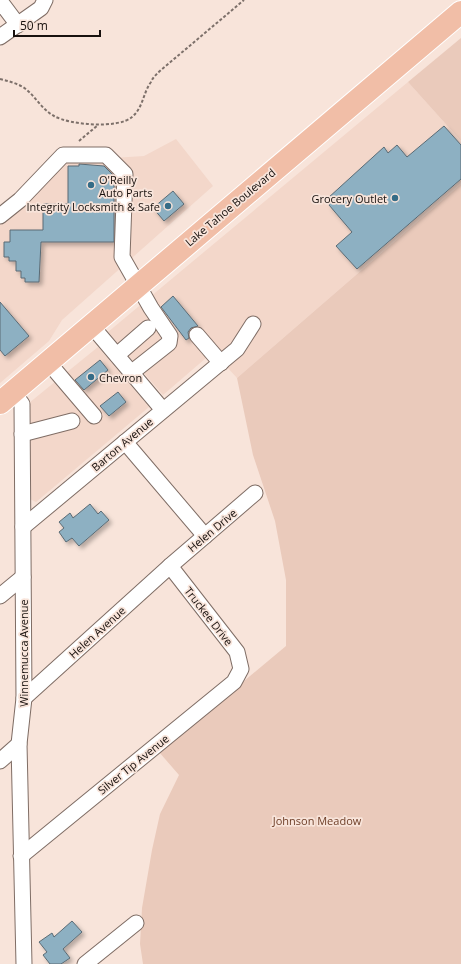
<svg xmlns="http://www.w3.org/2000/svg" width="461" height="964" font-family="'Open Sans',sans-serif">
	<defs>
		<filter id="shadow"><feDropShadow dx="3" dy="3" stdDeviation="2" flood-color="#0004"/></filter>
	</defs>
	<rect width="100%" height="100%" fill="#f8e4da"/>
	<g fill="#f3d7ca">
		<polygon points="408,82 461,141 461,184 237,378 213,352 163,395 108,332"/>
		<polygon points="176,139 213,186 62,320 49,341 0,383 0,222 66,161 144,156"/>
		<polygon points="98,347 149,407 36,502 30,499 29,403"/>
	</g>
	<g fill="#eacabb">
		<polygon points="461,38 461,141 408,82"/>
		<polygon points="461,184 461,964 143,964 140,944 142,908 152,850 160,814 179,775 159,752 286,646 286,580 275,521 253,455 237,378"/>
	</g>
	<g fill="#8db0c2" stroke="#5a6b75" filter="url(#shadow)">
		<polygon points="444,126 461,145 461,179 357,269 336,246 352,232 329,205 331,202 328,198 384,147 388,153 397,145 407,157"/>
		<polygon points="79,164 104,166 114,176 114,242 41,242 39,282 25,282 25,278 21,278 21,271 16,271 16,261 9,261 9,257 4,257 4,242 10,242 10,230 43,230 43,204 68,204 68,166 79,166"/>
		<polygon points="173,191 184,204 164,221 153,208"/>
		<polygon points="173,296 198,326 191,328 188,332 189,338 186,340 161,307"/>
		<polygon points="0,302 29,336 5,356 0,350"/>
		<polygon points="100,360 108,370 84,390 75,380"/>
		<polygon points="118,392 126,402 109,416 100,406"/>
		<polygon points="90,504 98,514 101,511 109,520 79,546 72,538 66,542 59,532 64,528 59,522 70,513 73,518"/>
		<polygon points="72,921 82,932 63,949 70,958 61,964 50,964 43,955 47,952 39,942 52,933 54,937"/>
	</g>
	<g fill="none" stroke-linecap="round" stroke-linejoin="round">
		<defs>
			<g id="minor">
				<polyline points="0,1 18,25"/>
				<polyline points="0,37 41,8 45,0"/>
				<polyline points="0,216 20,200 63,155 106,155 125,174 122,257 151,308 170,336 169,343 131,373"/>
				<polyline points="91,325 163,410"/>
				<polyline points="197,335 221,363"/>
				<polyline points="117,355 148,328"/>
				<polyline points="48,362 94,416"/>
				<polyline points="13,392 22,404 24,698 19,744 24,964"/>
				<polyline points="22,434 72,421"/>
				<polyline points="125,442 205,536"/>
				<polyline points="23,527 237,349 253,324"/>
				<polyline points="0,596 23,577"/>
				<polyline points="24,698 170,566 255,493"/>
				<polyline points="0,761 19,744"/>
				<polyline points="21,856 234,682 241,669 237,652 170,566"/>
				<polyline points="85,964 136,923"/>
			</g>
			<polyline id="highway" points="0,403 461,12"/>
		</defs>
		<use href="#minor" stroke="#7f6d65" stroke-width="17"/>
		<use href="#highway" stroke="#fff" stroke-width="24"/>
		<g stroke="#7d706a" stroke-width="2" stroke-dasharray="3 2" stroke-linecap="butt">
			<path d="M 0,79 C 8,81 16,83 23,87 C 35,95 41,109 54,116 C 70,125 118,129 132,117 C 143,108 143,93 151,82 C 153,77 157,74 161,70 L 244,0"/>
			<polyline points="79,141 98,125"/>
		</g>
		<use href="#minor" stroke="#fff" stroke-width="15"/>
		<use href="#highway" stroke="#f1bea7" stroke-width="22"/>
	</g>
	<g fill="#356c87" stroke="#f8e4da" stroke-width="1.5">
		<circle cx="91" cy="185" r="4"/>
		<circle cx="395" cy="198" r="4"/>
		<circle cx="168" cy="206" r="4"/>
		<circle cx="91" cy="377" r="4"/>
	</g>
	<g text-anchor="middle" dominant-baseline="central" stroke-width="3.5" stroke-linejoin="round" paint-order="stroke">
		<g font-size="11" fill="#18110e" stroke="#f8e4da" text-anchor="start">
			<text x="99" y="179">O'Reilly<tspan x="99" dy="13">Auto Parts</tspan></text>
			<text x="387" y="198" text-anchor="end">Grocery Outlet</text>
			<text x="160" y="206" text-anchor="end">Integrity Locksmith &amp; Safe</text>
			<text x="99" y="377">Chevron</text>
		</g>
		<g font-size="11" fill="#18110e" stroke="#f8e4da">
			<text transform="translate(230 207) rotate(-40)">Lake Tahoe Boulevard</text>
			<text transform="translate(122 444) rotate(-40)">Barton Avenue</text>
			<text transform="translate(212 530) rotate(-40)">Helen Drive</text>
			<text transform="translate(209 616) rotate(52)">Truckee Drive</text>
			<text transform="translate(97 632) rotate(-42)">Helen Avenue</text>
			<text transform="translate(23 653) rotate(-90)">Winnemucca Avenue</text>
			<text transform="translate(133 764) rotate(-39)">Silver Tip Avenue</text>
		</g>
		<g font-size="11" fill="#6d3d26" stroke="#f8e4da">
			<text x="317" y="820">Johnson Meadow</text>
		</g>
	</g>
	<path d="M14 30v6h86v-6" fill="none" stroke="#18110e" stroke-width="2"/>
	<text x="20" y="30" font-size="12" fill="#18110e" stroke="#f8e4da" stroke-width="3" paint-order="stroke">50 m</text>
</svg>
